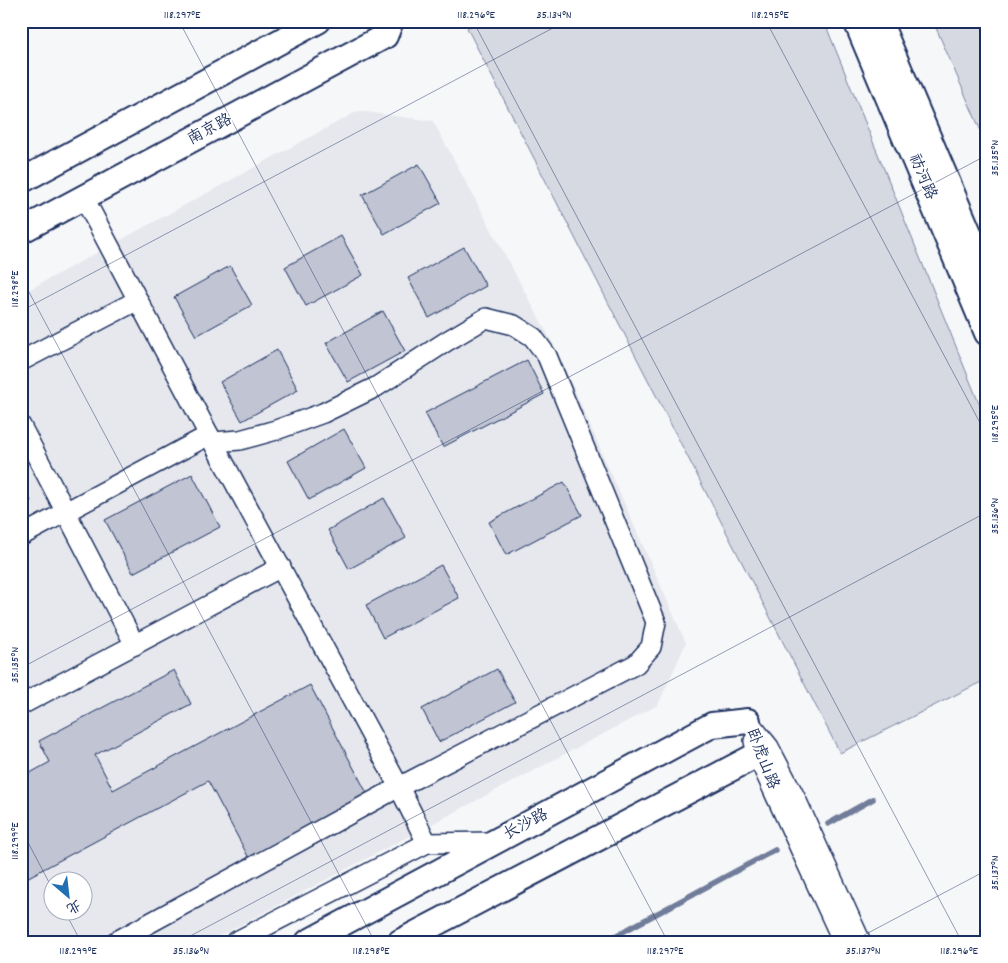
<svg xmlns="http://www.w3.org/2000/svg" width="1008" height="963" font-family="Dekko,'LXGW WenKai TC',sans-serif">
	<rect width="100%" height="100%" fill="#f6f7f9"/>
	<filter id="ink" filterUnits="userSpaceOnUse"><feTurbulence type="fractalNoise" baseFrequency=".02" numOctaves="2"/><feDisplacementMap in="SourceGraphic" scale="10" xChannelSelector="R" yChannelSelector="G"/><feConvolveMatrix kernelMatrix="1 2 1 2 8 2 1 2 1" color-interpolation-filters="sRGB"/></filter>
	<g filter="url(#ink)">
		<path fill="#e6e8ee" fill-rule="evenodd" d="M 358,111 L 433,121 L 559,355 L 686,643 L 658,705 L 208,942 L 21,942 L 21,294 ZM 52,880 L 82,880 L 82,910 L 52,910 Z"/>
		<g fill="#d6d9e2" stroke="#7884a0">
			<polygon points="480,21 824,21 987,423 987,679 840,753 467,28"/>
			<polygon points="933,21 987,21 987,145"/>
		</g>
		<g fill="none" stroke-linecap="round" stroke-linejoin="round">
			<g stroke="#707c99" stroke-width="5.5">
				<polyline points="828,824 873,799"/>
				<polyline points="604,942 775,850"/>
			</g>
		</g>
		<g fill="#c0c4d3" stroke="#1b2f5e">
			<polygon points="419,164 441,203 384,234 362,195"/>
			<polygon points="341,236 363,275 306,306 285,267"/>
			<polygon points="464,247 486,286 429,318 408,278"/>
			<polygon points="230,266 252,305 196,336 174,297"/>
			<polygon points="383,311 405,351 348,382 326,343"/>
			<polygon points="277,350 298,390 242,421 220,382"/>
			<polygon points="527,360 544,394 443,447 425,413"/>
			<polygon points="344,429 366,468 309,500 288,461"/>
			<polygon points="192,474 220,527 133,573 105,520"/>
			<polygon points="564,482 582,515 506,555 489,522"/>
			<polygon points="21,483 31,501 21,506"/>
			<polygon points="384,498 406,538 349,569 328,530"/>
			<polygon points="441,565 459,598 383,638 366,605"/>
			<polygon points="497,669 515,702 439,742 422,709"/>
			<polygon points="174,670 191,704 95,755 113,790 310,685 369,797 250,860 208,781 21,881 21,778 50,762 39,741"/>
		</g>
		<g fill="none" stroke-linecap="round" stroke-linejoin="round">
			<defs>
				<g id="minor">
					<polyline points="84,198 209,435 399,787 427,843"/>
					<polyline points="21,361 138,300"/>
					<polyline points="21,426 135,645"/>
					<polyline points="21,536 209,435"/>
					<polyline points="21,705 281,567"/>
					<polyline points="748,721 769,747 795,797 861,942"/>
					<polyline points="754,741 757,755 843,942"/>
					<polyline points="115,942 399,787 636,664 651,647 656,622 547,356 533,337 514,325 486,318 447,341 376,387 323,413 276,430 240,440 213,442"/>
					<polyline points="235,942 427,843 492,842"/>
				</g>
				<g id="major">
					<polyline points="856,21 987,333"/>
					<polyline points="879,21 987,275"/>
					<polyline points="21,181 318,21"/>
					<polyline points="21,231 385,36 391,21"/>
					<polyline points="308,942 712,725 748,721"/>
					<polyline points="400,942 757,755"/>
				</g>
			</defs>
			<use href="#minor" stroke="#1b2f5e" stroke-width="22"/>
			<use href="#major" stroke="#1b2f5e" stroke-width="28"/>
			<use href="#minor" stroke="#fff" stroke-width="19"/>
			<use href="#major" stroke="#fff" stroke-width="24"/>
		</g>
	</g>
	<path fill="none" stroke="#1b2f5e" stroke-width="1" stroke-opacity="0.45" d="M 179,21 L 668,942M 473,21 L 962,942M 766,21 L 987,436M 21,277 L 375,942M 21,311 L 566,21M 21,668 L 987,155M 21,829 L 52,888M 64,910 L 81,942M 179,942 L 987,512M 851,942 L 987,870"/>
	<g text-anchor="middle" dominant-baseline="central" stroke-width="4" stroke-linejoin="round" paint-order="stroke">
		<g font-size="16" fill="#1b2f5e" stroke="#fff">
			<text transform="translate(210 130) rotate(-28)">南京路</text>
			<text transform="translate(922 177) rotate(67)">祊河路</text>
			<text transform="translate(762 759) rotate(69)">卧虎山路</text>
			<text transform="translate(526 825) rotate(-28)">长沙路</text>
		</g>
	</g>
	<rect width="1008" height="963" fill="none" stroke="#fff" stroke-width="55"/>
	<g transform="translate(68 896) rotate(152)"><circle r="24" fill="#ffffff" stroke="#a4acbf"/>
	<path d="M0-4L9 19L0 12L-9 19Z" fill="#1f6fb2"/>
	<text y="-8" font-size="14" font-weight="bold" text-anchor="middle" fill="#1b2f5e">北</text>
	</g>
	<rect x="28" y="28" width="952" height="908" fill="none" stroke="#1b2f5e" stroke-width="2"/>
	<g font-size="12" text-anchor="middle" fill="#1b2f5e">
		<text x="182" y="18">118.297°E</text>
		<text x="476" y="18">118.296°E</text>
		<text x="554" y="18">35.134°N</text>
		<text x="770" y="18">118.295°E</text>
		<text transform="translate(994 158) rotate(-90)" y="4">35.135°N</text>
		<text transform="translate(14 289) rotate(-90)" y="4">118.298°E</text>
		<text transform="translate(994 424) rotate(-90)" y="4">118.295°E</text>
		<text transform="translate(994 516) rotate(-90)" y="4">35.136°N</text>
		<text transform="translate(14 665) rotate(-90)" y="4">35.135°N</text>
		<text transform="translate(14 841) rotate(-90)" y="4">118.299°E</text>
		<text transform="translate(994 873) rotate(-90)" y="4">35.137°N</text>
		<text x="78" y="954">118.299°E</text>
		<text x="191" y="954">35.136°N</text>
		<text x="371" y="954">118.298°E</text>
		<text x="665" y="954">118.297°E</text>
		<text x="863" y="954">35.137°N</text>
		<text x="959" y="954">118.296°E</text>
	</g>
</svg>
